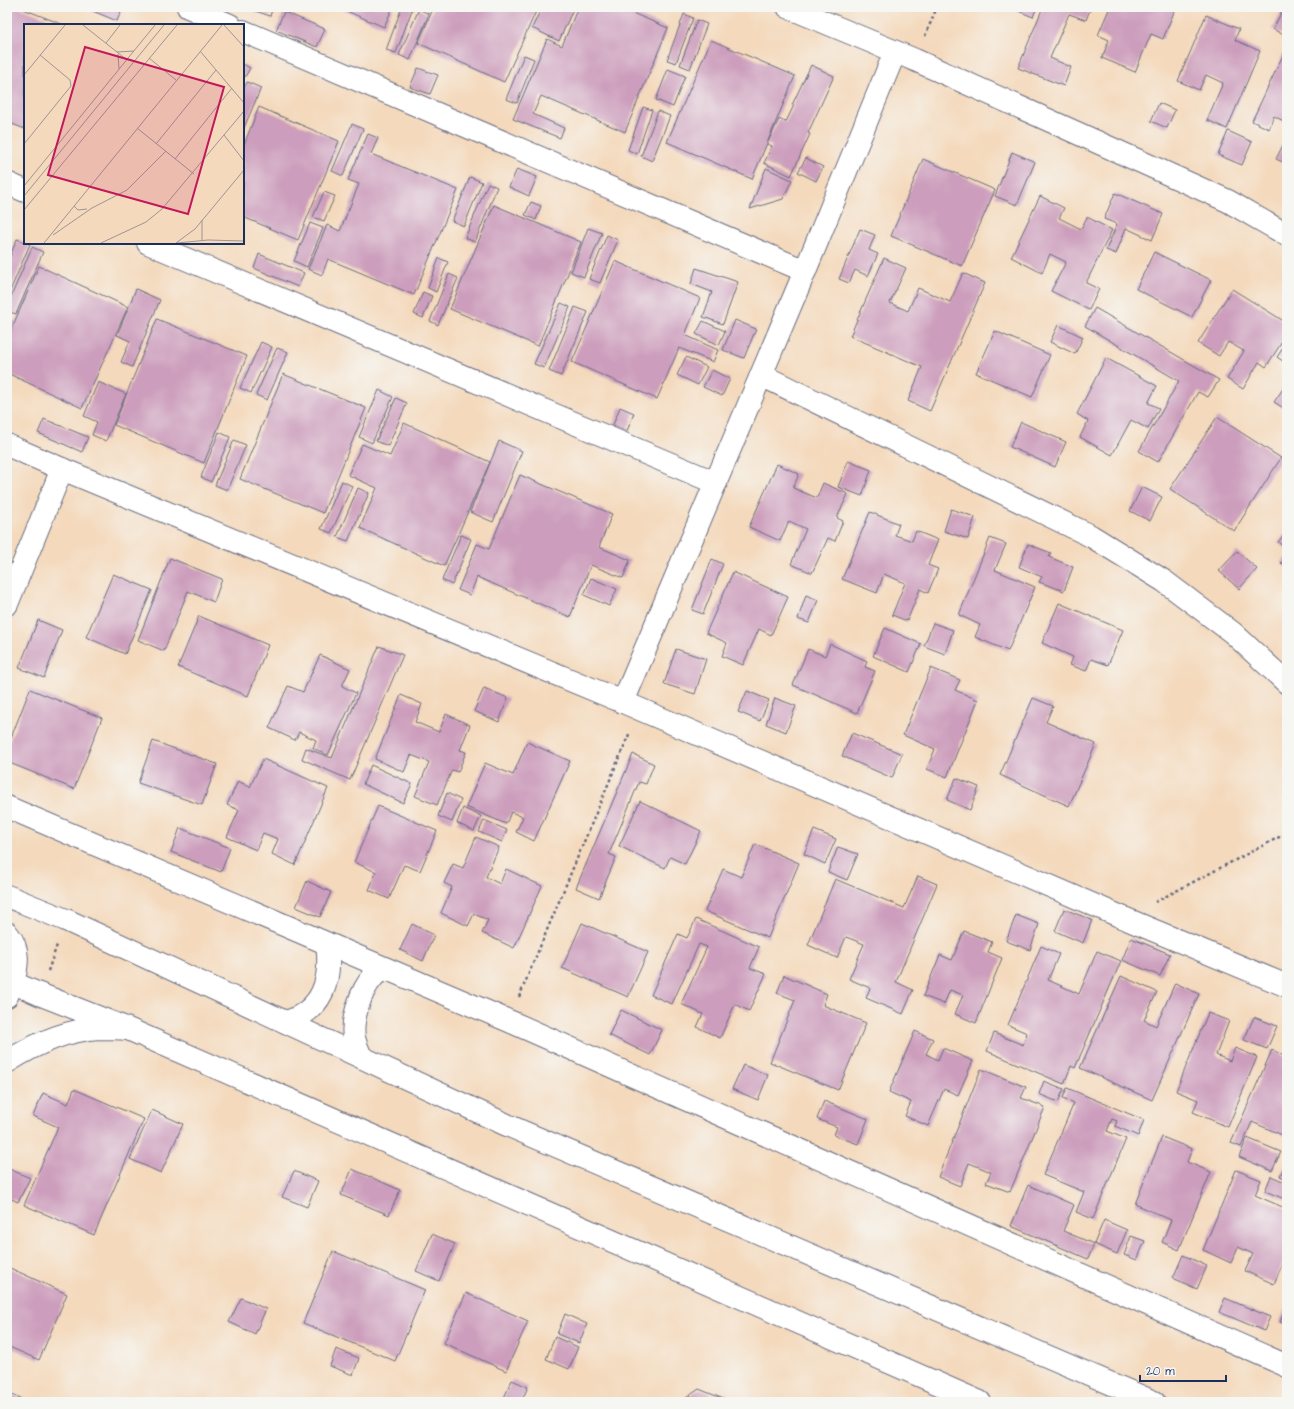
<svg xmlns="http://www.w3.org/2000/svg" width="1294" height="1409" font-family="'Architects Daughter',sans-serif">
	<rect width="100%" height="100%" fill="#f6f6f2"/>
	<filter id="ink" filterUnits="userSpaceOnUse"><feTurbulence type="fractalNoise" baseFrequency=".025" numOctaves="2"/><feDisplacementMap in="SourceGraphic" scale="8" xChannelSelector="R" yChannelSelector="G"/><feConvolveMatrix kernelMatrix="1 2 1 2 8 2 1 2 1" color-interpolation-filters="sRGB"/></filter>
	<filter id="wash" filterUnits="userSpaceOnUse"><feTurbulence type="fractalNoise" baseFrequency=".012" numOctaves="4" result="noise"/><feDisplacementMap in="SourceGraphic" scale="16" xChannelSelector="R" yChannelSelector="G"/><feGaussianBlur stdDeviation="0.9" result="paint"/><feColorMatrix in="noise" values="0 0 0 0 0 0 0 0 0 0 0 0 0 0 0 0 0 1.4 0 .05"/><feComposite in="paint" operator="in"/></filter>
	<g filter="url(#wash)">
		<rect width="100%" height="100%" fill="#f4d9bc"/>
		<g id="blocks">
			<g fill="#cc9dbc">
				<polygon points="7,7 18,7 64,25 25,25 25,129 7,122"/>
				<polygon points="83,7 116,7 122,9 117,21"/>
				<polygon points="244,7 273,7 270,16"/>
				<polygon points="337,7 393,7 384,27"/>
				<polygon points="402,7 413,7 396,53 386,50"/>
				<polygon points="434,7 538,7 504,82 418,43"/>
				<polygon points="542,7 574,7 559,41 532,28"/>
				<polygon points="578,7 618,7 668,28 625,132 541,96 533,114 564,128 560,138 513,119 547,39 562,46"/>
				<polygon points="1009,7 1037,7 1033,17"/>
				<polygon points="1043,7 1091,7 1086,20 1069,14 1050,58 1071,67 1064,86 1018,68"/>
				<polygon points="1110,7 1176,7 1163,39 1151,34 1135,72 1102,58 1109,40 1098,35"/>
				<polygon points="419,9 429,14 410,60 399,55"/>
				<polygon points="1283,9 1287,11 1287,37 1273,29"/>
				<polygon points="284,12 325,29 317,47 276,30"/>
				<polygon points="684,14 693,18 676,63 667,60"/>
				<polygon points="1206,15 1239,29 1235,40 1260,51 1227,129 1207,120 1223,83 1206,75 1199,90 1178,81"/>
				<polygon points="697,20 707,24 690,69 680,65"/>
				<polygon points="711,40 795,76 752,179 667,142"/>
				<polygon points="1284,53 1287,55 1287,123 1274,116 1269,129 1252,121"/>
				<polygon points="524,55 534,59 517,103 506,99"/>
				<polygon points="243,64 250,68 245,77 243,76"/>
				<polygon points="811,65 834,76 808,133 810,134 791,176 764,163 772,146 767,144 779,119 786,122 794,105 792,105"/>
				<polygon points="418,68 438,75 430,94 410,87"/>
				<polygon points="668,69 685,76 673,107 656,100"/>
				<polygon points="247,82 261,88 243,130 243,90"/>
				<polygon points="1159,103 1175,110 1167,128 1151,121"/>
				<polygon points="259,107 339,141 298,240 243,217 243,147"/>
				<polygon points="643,107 652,110 637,154 628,150"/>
				<polygon points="658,111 670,116 652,161 641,156"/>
				<polygon points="352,124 363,129 343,176 332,171"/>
				<polygon points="1228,131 1252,142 1242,165 1218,155"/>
				<polygon points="368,134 378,138 371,154 458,190 414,295 328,259 322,275 308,269 327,225 340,231 359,184 348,180"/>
				<polygon points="1287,137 1287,164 1276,159"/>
				<polygon points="1012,152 1035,162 1017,205 995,196"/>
				<polygon points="806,158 823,167 816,181 798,172"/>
				<polygon points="923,159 995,190 962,266 891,236"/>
				<polygon points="766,168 792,180 783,199 750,209"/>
				<polygon points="517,169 537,177 529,196 509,187"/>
				<polygon points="470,177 482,182 464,226 452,221"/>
				<polygon points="488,183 497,187 475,242 465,238"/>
				<polygon points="324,192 335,196 324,221 313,217"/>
				<polygon points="1115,193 1163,214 1152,240 1126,228 1116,254 1106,250 1117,224 1104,219"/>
				<polygon points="1040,196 1064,208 1059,218 1081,229 1087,217 1112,230 1086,283 1099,289 1089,310 1051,291 1066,262 1050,254 1042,273 1011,257"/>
				<polygon points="531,202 541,206 536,220 525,215"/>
				<polygon points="494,205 581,242 538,346 450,309"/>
				<polygon points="310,223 323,228 307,267 294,261"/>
				<polygon points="588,228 602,233 584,277 571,272"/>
				<polygon points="860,229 875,235 869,250 878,254 868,276 855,270 849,283 839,279"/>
				<polygon points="607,235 618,240 600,283 589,279"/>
				<polygon points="17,239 30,244 10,291 7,290 7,263"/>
				<polygon points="32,247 43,252 16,314 7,311 7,306"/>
				<polygon points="1154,252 1211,280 1192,317 1136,289"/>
				<polygon points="259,254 304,273 298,287 254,268"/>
				<polygon points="439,258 448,262 436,292 428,288"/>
				<polygon points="884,258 906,268 890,303 908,311 918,288 950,302 963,273 985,283 930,411 908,401 922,367 850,336"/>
				<polygon points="615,261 700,298 685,335 718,350 713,362 679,348 657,399 572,362"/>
				<polygon points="39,266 128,307 82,408 7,373 7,339"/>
				<polygon points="696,268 738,282 723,324 703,317 712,292 691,284"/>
				<polygon points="449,274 458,278 438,325 430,321"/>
				<polygon points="136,289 160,300 132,367 121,362 130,341 117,335"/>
				<polygon points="1232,289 1287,323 1287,334 1266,367 1259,362 1243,389 1227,379 1244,351 1228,342 1219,356 1198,343"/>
				<polygon points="423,292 432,296 423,318 414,314"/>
				<polygon points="561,303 570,307 544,368 534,364"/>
				<polygon points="575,307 588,312 561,376 549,371"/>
				<polygon points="1095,308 1219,380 1208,397 1198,392 1158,462 1139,451 1179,381 1085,326"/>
				<polygon points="7,319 12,321 7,334"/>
				<polygon points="157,319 247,356 204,463 114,425"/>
				<polygon points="735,320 756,329 744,358 723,350"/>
				<polygon points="703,321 725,331 719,345 696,334"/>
				<polygon points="1058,325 1083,337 1075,354 1050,342"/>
				<polygon points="995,331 1050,355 1032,397 976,373"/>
				<polygon points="261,342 272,347 251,393 240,388"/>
				<polygon points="1287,342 1287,364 1277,357"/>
				<polygon points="277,348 288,352 267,400 256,395"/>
				<polygon points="686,357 707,367 698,385 677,375"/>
				<polygon points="1106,358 1157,386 1148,403 1159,408 1148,429 1131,420 1112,455 1080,437 1088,421 1077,414"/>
				<polygon points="712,370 730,379 722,396 703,387"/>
				<polygon points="283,374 366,408 323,513 240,479"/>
				<polygon points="98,382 126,394 106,441 92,435 97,422 84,416"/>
				<polygon points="1287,383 1287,407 1285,409 1274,402"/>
				<polygon points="379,390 393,397 372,443 359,437"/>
				<polygon points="396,398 407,403 388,446 376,441"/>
				<polygon points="620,407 634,413 627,431 613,425"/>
				<polygon points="1217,417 1281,458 1234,531 1170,489"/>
				<polygon points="44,419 88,437 82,452 38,433"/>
				<polygon points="1021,422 1066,442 1055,467 1010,447"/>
				<polygon points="404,423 490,462 444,566 360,528 377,488 348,475 362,444 390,456"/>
				<polygon points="219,432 230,437 211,482 201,477"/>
				<polygon points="234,440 246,445 227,490 215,485"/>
				<polygon points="499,441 522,451 493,522 470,512"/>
				<polygon points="848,461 871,470 862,496 838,487"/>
				<polygon points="777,464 799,474 793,488 817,498 823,483 848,494 837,518 843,521 835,541 828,538 812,573 791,564 806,529 789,521 780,541 749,527"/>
				<polygon points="520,475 612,514 599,547 630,560 623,578 591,565 570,617 477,577 470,595 458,590 477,544 489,549"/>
				<polygon points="342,481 352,486 331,533 321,529"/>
				<polygon points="1142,487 1162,497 1150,521 1130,511"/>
				<polygon points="358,488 369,493 348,541 337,537"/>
				<polygon points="951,509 975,517 968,539 944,531"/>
				<polygon points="870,512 899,524 895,535 912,541 916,531 938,540 928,565 938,569 928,593 920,589 907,621 892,615 905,583 884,574 877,593 842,579"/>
				<polygon points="1287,532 1287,550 1278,542"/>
				<polygon points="461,535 471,539 452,585 442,580"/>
				<polygon points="990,538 1006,544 995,570 1035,587 1008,651 975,637 980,625 959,615"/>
				<polygon points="1028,544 1051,553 1049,557 1073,567 1064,591 1039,582 1042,577 1019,567"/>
				<polygon points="1237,551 1257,569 1239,589 1219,571"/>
				<polygon points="1287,557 1287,567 1281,563"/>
				<polygon points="170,558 222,579 214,602 188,591 164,651 138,640"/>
				<polygon points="712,559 723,564 703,614 692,610"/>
				<polygon points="733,572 788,597 771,635 759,629 743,665 722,656 727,643 706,633"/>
				<polygon points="113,574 152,590 125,654 86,637"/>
				<polygon points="591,578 617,589 609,606 584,595"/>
				<polygon points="806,595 818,600 809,623 798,619"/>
				<polygon points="1059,603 1123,630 1108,665 1091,659 1086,671 1070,665 1073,657 1042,643"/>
				<polygon points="199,616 268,645 248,696 178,667"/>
				<polygon points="38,620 62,630 44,678 19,668"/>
				<polygon points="933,623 953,630 945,654 924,646"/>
				<polygon points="885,628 921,644 909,672 873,656"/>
				<polygon points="830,644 867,661 865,667 875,671 857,713 793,685 808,649 825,656"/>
				<polygon points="379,646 403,655 350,780 302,759 306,748 332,758"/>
				<polygon points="676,649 706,659 695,694 664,684"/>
				<polygon points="320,655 350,669 342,686 356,693 328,755 313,748 316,740 299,732 295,740 269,728 288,686 303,692"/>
				<polygon points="931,668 960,680 955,690 978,700 947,777 927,769 935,749 903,735"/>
				<polygon points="484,688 508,698 499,722 474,711"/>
				<polygon points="30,689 102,718 74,789 7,762 7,748"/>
				<polygon points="747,691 769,700 760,721 738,712"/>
				<polygon points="401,695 422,704 415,722 439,732 446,714 470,725 460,750 466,752 458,772 452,770 437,805 415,796 429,762 411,755 404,772 375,759"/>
				<polygon points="775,698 796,706 786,732 766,724"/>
				<polygon points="1033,698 1053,706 1046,722 1096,744 1069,806 1000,775"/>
				<polygon points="852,733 902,754 892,778 842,756"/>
				<polygon points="153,741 217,764 202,805 138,783"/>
				<polygon points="527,742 570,761 534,841 516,832 523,817 511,812 506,824 466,807 485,763 513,775"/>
				<polygon points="633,754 654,764 646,784 639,782 609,854 616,857 599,898 576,888"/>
				<polygon points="263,759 328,788 295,865 272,854 278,839 263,833 256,850 227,837 239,810 227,805 238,781 250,787"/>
				<polygon points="371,765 412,784 403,803 363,784"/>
				<polygon points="956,778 979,787 970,810 947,800"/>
				<polygon points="447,793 461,800 452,822 438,816"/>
				<polygon points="640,801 701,831 685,864 670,857 665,868 619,846"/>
				<polygon points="378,806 437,831 420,871 404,865 389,899 369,890 376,872 354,862"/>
				<polygon points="463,808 481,816 474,831 457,823"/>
				<polygon points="484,820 507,830 502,842 479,832"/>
				<polygon points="180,828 230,848 221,872 171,852"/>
				<polygon points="814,830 836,839 825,864 804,854"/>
				<polygon points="476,837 499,847 486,877 500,884 506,869 542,886 514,948 482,933 488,920 474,914 468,926 441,913 452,887 444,883 453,864 463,868"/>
				<polygon points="755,844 799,863 768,938 705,911 723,869 741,877"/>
				<polygon points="838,847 858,854 847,880 828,872"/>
				<polygon points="918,876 937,884 896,982 913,990 903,1014 866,998 870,988 849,979 864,944 846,937 837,958 808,945 835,879 904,908"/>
				<polygon points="307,881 331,892 320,917 296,907"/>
				<polygon points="1064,909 1092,920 1083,943 1055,931"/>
				<polygon points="1016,915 1039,924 1030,950 1006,941"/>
				<polygon points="696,919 759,947 750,968 766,974 749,1011 735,1004 720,1038 697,1027 703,1014 681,1004 707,947 699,944 672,1004 651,995 678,934 687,938"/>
				<polygon points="582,923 648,952 628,997 562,968"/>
				<polygon points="412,924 434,935 423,961 400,950"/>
				<polygon points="964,931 992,942 988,952 1002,958 976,1023 955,1014 963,995 950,990 944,1004 923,996 940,955 952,960"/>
				<polygon points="1131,938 1170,954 1160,976 1122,960"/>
				<polygon points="1041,946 1059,954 1048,980 1079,994 1097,951 1121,961 1075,1068 1071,1066 1064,1084 987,1051 994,1033 1023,1045 1027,1033 1008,1025"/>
				<polygon points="784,975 827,994 823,1005 866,1023 838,1090 770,1062 795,1000 777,993"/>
				<polygon points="1121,976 1157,992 1144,1020 1156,1026 1175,983 1199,994 1152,1100 1080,1068"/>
				<polygon points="621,1010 662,1030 650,1055 609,1035"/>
				<polygon points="1208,1013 1229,1021 1216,1055 1230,1061 1235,1048 1257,1057 1228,1127 1193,1112 1198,1100 1176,1091"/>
				<polygon points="1254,1017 1277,1026 1267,1049 1244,1040"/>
				<polygon points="915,1031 933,1039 926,1054 938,1060 943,1048 973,1061 958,1095 944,1089 928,1126 905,1116 911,1102 889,1092"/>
				<polygon points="1272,1050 1287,1057 1287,1137 1252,1122 1241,1147 1231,1143"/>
				<polygon points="743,1065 768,1075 758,1100 732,1089"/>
				<polygon points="981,1069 1026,1087 1021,1098 1045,1107 1010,1192 986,1183 991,1172 969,1163 960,1186 938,1177"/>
				<polygon points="1044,1081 1064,1089 1058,1102 1039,1094"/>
				<polygon points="1067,1088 1144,1120 1138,1136 1115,1126 1117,1121 1112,1119 1107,1131 1126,1139 1093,1219 1076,1212 1084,1192 1043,1175 1074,1103 1063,1098"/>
				<polygon points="74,1089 144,1119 94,1235 24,1205 58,1127 33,1116 43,1093 68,1104"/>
				<polygon points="824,1101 868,1119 858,1144 834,1135 837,1127 817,1119"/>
				<polygon points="152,1110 183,1124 161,1173 130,1159"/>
				<polygon points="1162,1137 1192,1149 1187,1162 1211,1172 1179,1250 1162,1242 1171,1220 1135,1204"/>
				<polygon points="1247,1138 1281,1152 1272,1171 1239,1157"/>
				<polygon points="1284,1167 1287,1169 1287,1179 1280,1176"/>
				<polygon points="7,1168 30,1178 18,1202 7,1197"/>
				<polygon points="352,1169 400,1190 389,1215 341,1195"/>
				<polygon points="1236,1170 1261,1180 1255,1195 1287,1209 1287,1253 1274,1284 1245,1271 1253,1254 1238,1247 1231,1263 1203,1250"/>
				<polygon points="294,1171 318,1181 307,1207 282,1197"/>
				<polygon points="1271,1176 1287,1183 1287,1200 1265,1191"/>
				<polygon points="1028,1185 1074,1205 1063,1231 1094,1244 1088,1259 1011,1226"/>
				<polygon points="1104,1220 1127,1230 1117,1254 1094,1244"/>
				<polygon points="432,1234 455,1244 439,1281 416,1271"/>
				<polygon points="1131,1236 1145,1241 1137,1260 1124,1255"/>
				<polygon points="333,1251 425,1290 395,1361 303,1323"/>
				<polygon points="1183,1255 1207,1266 1197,1289 1173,1278"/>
				<polygon points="10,1268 67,1294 39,1360 7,1346 7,1274"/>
				<polygon points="466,1293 528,1321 506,1371 444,1343"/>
				<polygon points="241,1298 266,1309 255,1334 229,1322"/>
				<polygon points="1225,1298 1270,1317 1264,1331 1219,1312"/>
				<polygon points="1287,1304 1287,1325 1280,1322"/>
				<polygon points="565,1314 587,1324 579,1343 557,1334"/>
				<polygon points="555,1337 578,1347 569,1369 546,1359"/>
				<polygon points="336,1349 359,1358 353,1375 330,1366"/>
				<polygon points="512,1380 528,1387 521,1402 502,1402"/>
				<polygon points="699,1389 731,1402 680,1402"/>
				<polygon points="7,1393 21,1398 20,1402 7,1402"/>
			</g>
		</g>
	</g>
	<g filter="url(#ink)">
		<use href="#blocks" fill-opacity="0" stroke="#676a7f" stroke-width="1"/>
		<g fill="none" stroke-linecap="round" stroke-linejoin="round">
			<defs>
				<g id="street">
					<polyline points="188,7 230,25"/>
					<polyline points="788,7 915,60 1228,201 1287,235"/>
					<polyline points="243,31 805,271"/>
					<polyline points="7,183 25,191"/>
					<polyline points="148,243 716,483"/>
					<polyline points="761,375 1091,536 1164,581 1233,633 1287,683"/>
					<polyline points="7,445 62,469 623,702 1124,918 1287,986"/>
					<polyline points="7,604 62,469"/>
					<polyline points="623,702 805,271 895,52"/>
					<polyline points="7,807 509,1021 1287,1366"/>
					<polyline points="7,996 13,982"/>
					<path d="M 7,1062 C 35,1044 65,1030 99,1028 C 108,1028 117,1028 127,1029"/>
				</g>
				<g id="secondary">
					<polyline points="7,896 66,920 507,1125 1154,1402"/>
					<path d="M 7,933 C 20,948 18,965 13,982"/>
					<polyline points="7,980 39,994 128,1029 980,1402"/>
					<path d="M 286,1022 C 323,1010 332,980 327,944"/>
					<path d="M 361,1057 C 359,1051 355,1044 354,1037 C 351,1020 361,990 373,977 C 376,973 382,971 386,969"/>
				</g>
			</defs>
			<use href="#street" stroke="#676a7f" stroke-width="24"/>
			<use href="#secondary" stroke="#676a7f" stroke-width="24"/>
			<g stroke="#676a7f" stroke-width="2.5" stroke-dasharray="3 3" stroke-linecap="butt">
				<polyline points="925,36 937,7"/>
				<polyline points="1155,902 1287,833"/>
				<polyline points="48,971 57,945"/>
				<polyline points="519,997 630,732"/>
			</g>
			<use href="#street" stroke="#fff" stroke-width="22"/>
			<use href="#secondary" stroke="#fff" stroke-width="22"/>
		</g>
	</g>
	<g transform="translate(24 24)">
		<rect width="220" height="220" fill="#f4d9bc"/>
		<path fill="none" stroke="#9d9596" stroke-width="1" d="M 59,1 L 103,36M 200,1 L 220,23M 82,19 L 96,1M 176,27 L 220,79M 93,28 L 110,27M 94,30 L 95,45M 125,34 L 152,56M 0,51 L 41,1M 113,104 L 170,150M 200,111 L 220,137M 0,120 L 47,62 L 46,56 L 16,31M 132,120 L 192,46M 151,135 L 208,64M 0,162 L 131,1M 0,172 L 140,1M 50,182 L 54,186 L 63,185M 0,186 L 153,1M 29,211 L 68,184 L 103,166 L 142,127M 178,216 L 178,196M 20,219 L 198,1M 77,219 L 122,198 L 138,185 L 220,87M 152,219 L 171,205 L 220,146M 153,219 L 184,216 L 220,217"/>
		<path fill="#c2185b" fill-opacity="0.15" stroke="#c2185b" stroke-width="2" d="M 61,23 L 200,63 L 164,190 L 24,151 Z"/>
		<rect width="220" height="220" fill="none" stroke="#1b2f5e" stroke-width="2"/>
	</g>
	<rect width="1294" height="1409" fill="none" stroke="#f6f6f2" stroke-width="24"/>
	<path d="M1140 1375v6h86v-6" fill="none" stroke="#1b2f5e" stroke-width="2"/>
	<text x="1146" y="1375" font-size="12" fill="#1b2f5e" stroke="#f6f6f2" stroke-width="3" paint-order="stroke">20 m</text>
</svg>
